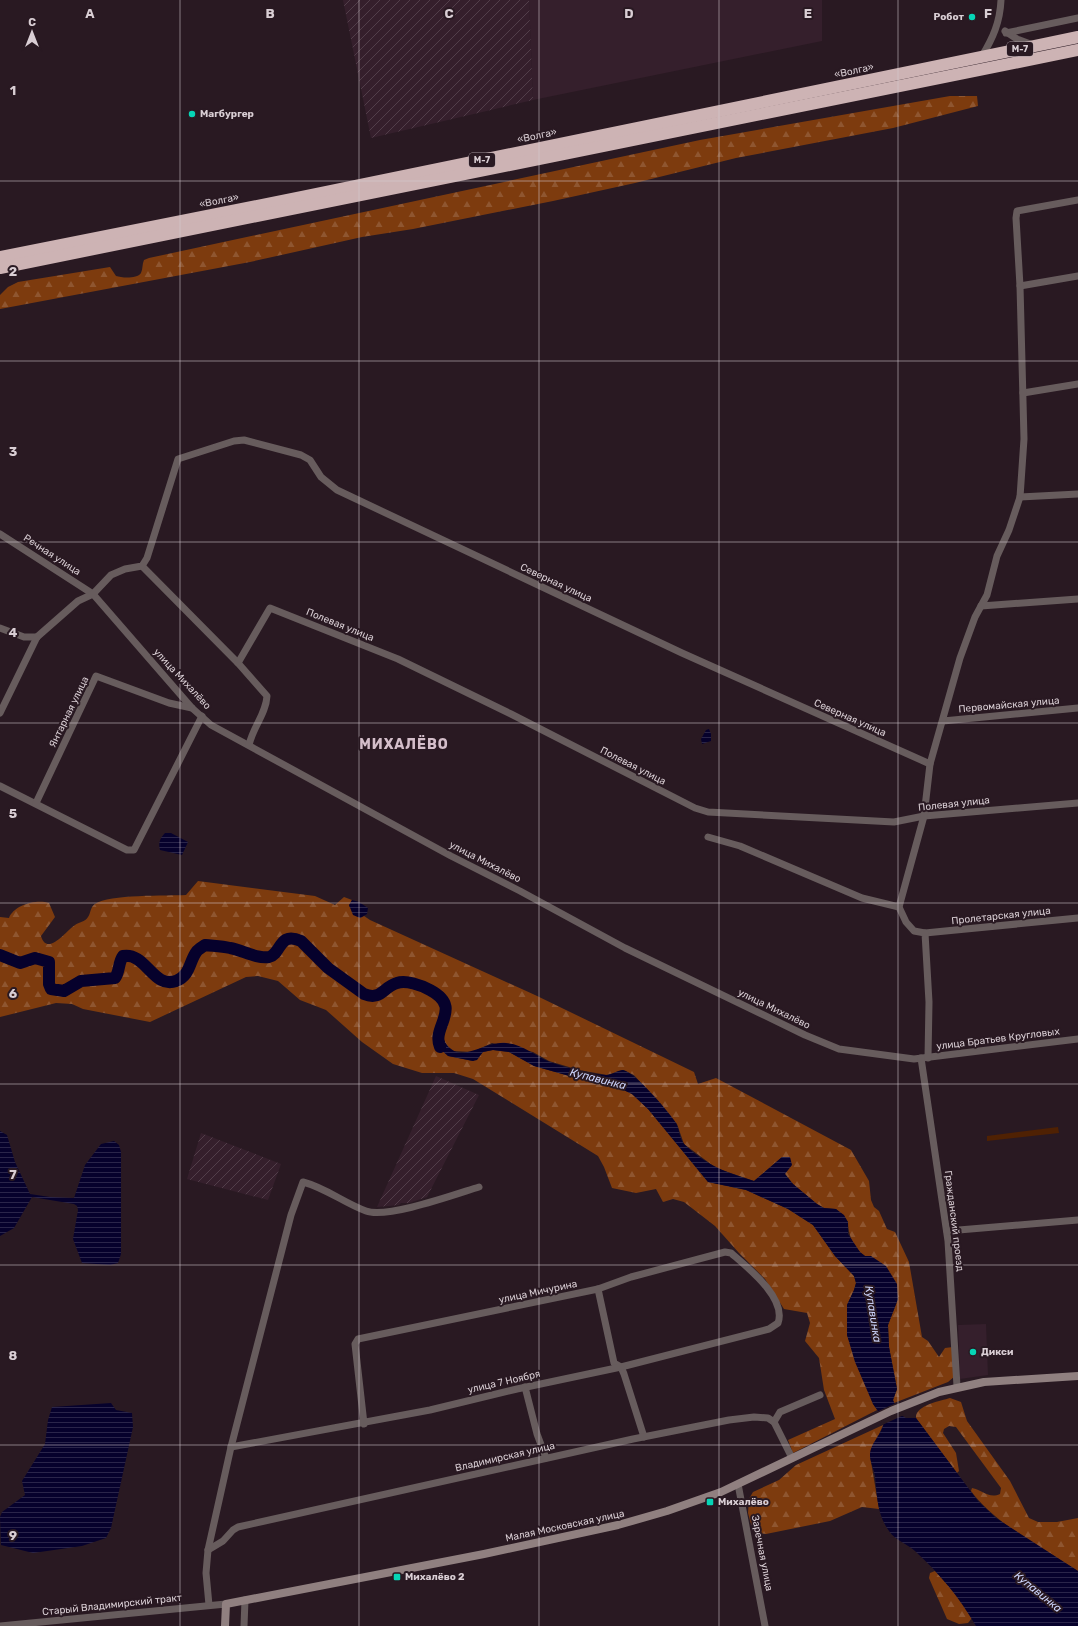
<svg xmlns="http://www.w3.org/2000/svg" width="1078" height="1626" font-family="Rubik,sans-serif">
	<defs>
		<pattern id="industrial-furrows" width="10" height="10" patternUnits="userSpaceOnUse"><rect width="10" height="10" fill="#351f2c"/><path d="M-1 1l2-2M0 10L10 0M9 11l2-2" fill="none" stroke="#523e4a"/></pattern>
		<pattern id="forest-firs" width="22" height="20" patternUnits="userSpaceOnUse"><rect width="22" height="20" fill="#7d3b0e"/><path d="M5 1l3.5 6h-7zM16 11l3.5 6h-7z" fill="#8f5630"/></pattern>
		<pattern id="water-rules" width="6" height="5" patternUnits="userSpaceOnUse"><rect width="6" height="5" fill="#06012c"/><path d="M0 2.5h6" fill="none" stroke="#2a254a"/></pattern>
	</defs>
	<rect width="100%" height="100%" fill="#291922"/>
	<g fill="#351f2c">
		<polygon points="529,0 822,0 822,41 533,100"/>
		<polygon points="986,1324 988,1375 960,1379 958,1325"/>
	</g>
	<g fill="url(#industrial-furrows)">
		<polygon points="343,0 529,0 533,100 371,138"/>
		<polygon points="436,1076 479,1095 427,1197 409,1203 401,1203 399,1205 377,1207"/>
		<polygon points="201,1133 281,1164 268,1200 187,1179"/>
	</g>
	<polygon fill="#4f2103" points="1058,1127 1059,1133 987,1141 987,1136"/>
	<g fill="url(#forest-firs)">
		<path d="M 950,96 L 977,96 L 978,106 L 893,128 L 736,158 L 635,183 L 553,201 L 413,229 L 362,237 L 250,262 L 0,309 L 0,295 L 8,287 L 18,282 L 110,267 L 116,276 C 122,278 137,279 141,273 C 143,269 142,264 144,260 L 149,258 L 700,140 Z"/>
		<path d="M 198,881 L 315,896 L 335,905 L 344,897 L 352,900 L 349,906 L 360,918 L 364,916 L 370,920 L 535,995 L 694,1072 L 698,1084 L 716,1078 L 851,1150 L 869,1181 L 871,1200 L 874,1207 L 879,1211 L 887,1229 L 895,1232 L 909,1262 L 922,1337 L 928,1341 L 939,1357 L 945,1348 L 953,1347 L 955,1376 L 948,1382 L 894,1403 L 893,1400 L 897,1389 L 889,1347 L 888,1325 L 898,1299 L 865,1256 C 854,1249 848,1235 848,1222 L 836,1209 L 824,1208 L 817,1204 L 793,1184 L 785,1174 L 782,1157 L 754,1181 L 716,1168 L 684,1144 L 677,1124 L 634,1075 L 623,1070 L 607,1075 L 579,1070 L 549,1061 L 533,1052 L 492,1043 L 472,1052 L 454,1051 L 446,1045 L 441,1035 L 448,1056 L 473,1061 L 483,1052 L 493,1050 L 509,1052 L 534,1066 L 580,1079 L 613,1085 L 632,1094 L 648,1109 L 708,1182 L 746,1190 L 788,1209 L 813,1225 L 835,1256 L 854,1276 L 856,1283 L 854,1290 L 847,1305 L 847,1335 L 873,1404 L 877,1410 L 793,1453 L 788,1440 L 835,1419 L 824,1390 L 819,1358 L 805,1341 L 810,1323 L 807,1313 L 784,1309 L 765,1279 L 739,1253 L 715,1226 L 684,1202 L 673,1199 L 663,1202 L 656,1189 L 636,1193 L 612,1188 L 604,1167 L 598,1156 L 473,1079 L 454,1073 L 422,1073 L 393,1064 L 362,1042 L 326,1010 L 300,1000 L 278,981 L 258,976 L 246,977 L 150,1022 L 83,1009 L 72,1004 L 56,1003 L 0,1017 L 0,917 L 9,918 C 14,905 36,899 49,903 L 55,917 L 41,936 C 47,957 66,931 75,925 C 79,922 85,922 88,917 C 91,913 90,907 95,904 C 109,894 167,896 186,895 Z"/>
		<path d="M 950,1398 L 961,1402 L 967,1421 L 1010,1481 L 1029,1518 L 1038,1522 L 1057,1522 L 1078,1518 L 1078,1571 C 1044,1549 995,1524 971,1491 L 972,1488 C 982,1490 989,1499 1000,1494 L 1001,1488 L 956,1427 L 949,1426 L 944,1429 L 943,1433 L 956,1453 L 959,1471 L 957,1473 L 916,1418 C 915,1405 941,1401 950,1398 Z"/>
		<polygon points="883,1425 870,1456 879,1509 862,1507 830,1521 766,1534 757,1533 751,1524 748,1513 749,1499 753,1492 779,1480 796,1465"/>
		<polygon points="935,1571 962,1601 972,1618 968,1623 959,1624 947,1619 929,1578 930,1573"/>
	</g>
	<g fill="url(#water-rules)">
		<polygon points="709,729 711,734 711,741 702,744 701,739 706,730"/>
		<path d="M 165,833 L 171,833 L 188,842 L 182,855 L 160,850 C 158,843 160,838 165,833 Z"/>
		<polygon points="352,900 359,902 368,908 367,914 360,918 353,915 349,905"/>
		<path d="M 436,1033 L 439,1033 C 445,1038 445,1047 454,1051 C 468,1058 488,1041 506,1043 C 523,1044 535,1056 550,1062 C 568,1068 588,1074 606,1075 C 612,1075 618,1070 623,1070 C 634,1071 670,1113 676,1123 C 680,1130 679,1139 685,1145 C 707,1166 726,1172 754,1181 L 782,1157 L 790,1157 L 792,1165 L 785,1174 L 793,1184 L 817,1204 L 824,1208 L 836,1209 L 844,1215 L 848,1222 L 848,1234 L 860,1252 L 865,1256 L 871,1256 L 886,1266 L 897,1284 L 898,1299 L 888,1325 L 889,1347 L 897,1389 L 893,1400 L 899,1414 L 906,1418 L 916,1418 L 978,1501 L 996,1518 L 1078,1571 L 1078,1626 L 976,1626 C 959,1597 940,1574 915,1551 C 906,1543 896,1541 889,1531 C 877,1515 877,1495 875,1476 C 874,1469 870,1462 870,1455 C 870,1442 885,1432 884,1419 L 873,1404 L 855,1362 L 847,1335 L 847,1305 L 854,1290 L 856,1283 L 854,1276 L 835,1256 L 813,1225 L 788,1209 L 746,1190 L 708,1182 L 648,1109 L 632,1094 L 613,1085 L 580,1079 L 534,1066 L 509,1052 L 493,1050 L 483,1052 L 477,1060 L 473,1061 L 448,1056 L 433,1043 L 433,1037 Z"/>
		<polygon points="0,1131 7,1135 15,1162 30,1194 50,1197 74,1198 85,1165 101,1144 114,1141 119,1145 121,1152 121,1254 118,1263 110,1265 82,1263 73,1239 78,1210 77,1206 74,1204 32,1197 14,1228 0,1236"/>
		<polygon points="111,1403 116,1410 132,1413 133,1427 111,1528 106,1538 82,1546 33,1553 1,1545 0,1517 2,1512 25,1495 22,1481 45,1444 48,1420 52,1407"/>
	</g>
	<polygon fill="#291922" points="896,1403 900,1412 904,1415 880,1426 882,1420 876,1412"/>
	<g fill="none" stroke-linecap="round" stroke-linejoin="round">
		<path stroke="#06012c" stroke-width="12" d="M 0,955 L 20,963 L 35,958 L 49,962 L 49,984 L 51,989 L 64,991 L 81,981 L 115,978 C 120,971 118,963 123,956 C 146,952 153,989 176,981 C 191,975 189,961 197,951 C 199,949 202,947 205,945 C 213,946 221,946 230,948 C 242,950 256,959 269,957 C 282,954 278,931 301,941 L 328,968 L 364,994 C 381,1001 383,987 397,983 C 406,980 421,985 430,990 C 464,1008 431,1026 440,1047"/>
		<g stroke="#675c5d" stroke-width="7">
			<polyline points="1005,31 1017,39 1033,45"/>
			<polyline points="1006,33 1078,18"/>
			<path d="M 982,56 C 993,38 1000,22 1001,0"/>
			<polyline points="1020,286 1078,276"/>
			<polyline points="1023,393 1078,384"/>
			<polyline points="1020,497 1078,494"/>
			<polyline points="0,534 93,594 192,708 211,725 451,856 520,891 625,948 805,1035 839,1049 914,1059 1078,1039"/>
			<path d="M 142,566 L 238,663 L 267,696 C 266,714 253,727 249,745"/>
			<polyline points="981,606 1078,599"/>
			<polyline points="0,628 24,637 37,637"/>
			<polyline points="238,663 270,608 398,659 511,714 695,808 708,812 894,822 924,816 1078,803"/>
			<polyline points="0,713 37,637 78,601 93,594 111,575 125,569 142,566 147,558 178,459 234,441 244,440 301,455 310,460 321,477 337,490 682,653 930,764"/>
			<polyline points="943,721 1078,708"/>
			<polyline points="0,786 127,850 134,850 202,716"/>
			<polyline points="36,803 96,676 169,703 192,708"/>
			<polyline points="708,837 740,846 862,898 899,907"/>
			<polyline points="925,933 1078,918"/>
			<polyline points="921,1058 948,1241 957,1386"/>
			<polyline points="928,1058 929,1002 925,933 914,931 906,922 899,907 924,816 930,764 960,658 975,617 987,595 997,556 1009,530 1020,497 1024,439 1020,286 1016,218 1017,211 1078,200"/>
			<polyline points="947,1231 1078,1220"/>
			<polyline points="598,1289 614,1363 621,1367 624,1374 644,1437"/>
			<polyline points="525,1387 537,1434 546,1458"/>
			<polyline points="774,1422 780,1412 820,1395"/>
			<path d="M 231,1447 L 430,1410 L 517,1389 L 621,1367 L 769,1329 L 778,1323 C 787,1298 747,1267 731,1253 L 725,1252 L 631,1277 L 598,1289 L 358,1339 L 355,1344 L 364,1424"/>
			<polyline points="738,1484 765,1626"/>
			<polyline points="208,1550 223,1541 233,1530 238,1527 633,1439 729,1420 754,1417 768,1418 774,1422 792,1458"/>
			<path d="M 209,1605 L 206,1573 L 208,1550 L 231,1447 L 291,1215 L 303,1182 C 326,1188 344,1203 366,1211 C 387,1219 456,1194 479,1187"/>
			<polyline points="0,1626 226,1604"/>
			<polyline points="244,1626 245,1600"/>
		</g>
		<polyline stroke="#908080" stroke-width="8" points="225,1626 226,1604 484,1554 618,1525 667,1511 721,1492 891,1411 939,1392 984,1382 1078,1376"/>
		<g stroke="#cdb3b4" stroke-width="12">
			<polyline points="0,257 307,196 1078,37"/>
			<polyline points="0,268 1078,50"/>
		</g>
	</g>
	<path fill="none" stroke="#d9ced4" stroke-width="1" stroke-opacity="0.55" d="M 180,0 L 180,1626M 359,0 L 359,1626M 539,0 L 539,1626M 719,0 L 719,1626M 898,0 L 898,1626M 0,181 L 1078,181M 0,361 L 1078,361M 0,542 L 1078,542M 0,723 L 1078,723M 0,903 L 1078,903M 0,1084 L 1078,1084M 0,1265 L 1078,1265M 0,1445 L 1078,1445"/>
	<g fill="#06d5b6" stroke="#291922" stroke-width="1.5">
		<circle cx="972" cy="17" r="4"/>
		<circle cx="192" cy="114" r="4"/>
		<circle cx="973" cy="1352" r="4"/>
		<rect x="706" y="1498" width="8" height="8" rx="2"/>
		<rect x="393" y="1573" width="8" height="8" rx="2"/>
	</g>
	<g text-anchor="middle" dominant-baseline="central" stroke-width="4" stroke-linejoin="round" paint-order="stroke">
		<g fill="#291922" stroke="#a4989f" stroke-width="1">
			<rect x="1007" y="42" width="26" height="14" rx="3"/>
			<rect x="469" y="153" width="26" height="14" rx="3"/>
		</g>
		<g font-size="9" font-weight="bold" fill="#d9ced4">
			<text x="1020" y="49">М-7</text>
			<text x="482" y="160">М-7</text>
		</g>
		<g font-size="10" font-weight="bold" fill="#d9ced4" stroke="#291922" text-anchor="start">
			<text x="964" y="17" text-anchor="end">Робот</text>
			<text x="200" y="114">Магбургер</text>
			<text x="981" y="1352">Дикси</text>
			<text x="718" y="1502">Михалёво</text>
			<text x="405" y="1577">Михалёво 2</text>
		</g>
		<g font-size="10" fill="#d9ced4" stroke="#291922">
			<text transform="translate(854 71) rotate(-12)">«Волга»</text>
			<text transform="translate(537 136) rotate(-12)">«Волга»</text>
			<text transform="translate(219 201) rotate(-11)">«Волга»</text>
			<text transform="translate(52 555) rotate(33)">Речная улица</text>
			<text transform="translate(556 583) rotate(25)">Северная улица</text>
			<text transform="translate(340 625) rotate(22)">Полевая улица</text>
			<text transform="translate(182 679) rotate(47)">улица Михалёво</text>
			<text transform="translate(1009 705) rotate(-5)">Первомайская улица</text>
			<text transform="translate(69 712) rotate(-64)">Янтарная улица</text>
			<text transform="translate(850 718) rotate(24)">Северная улица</text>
			<text transform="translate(633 766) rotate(27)">Полевая улица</text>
			<text transform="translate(954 804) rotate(-6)">Полевая улица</text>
			<text transform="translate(485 862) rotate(27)">улица Михалёво</text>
			<text transform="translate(1001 916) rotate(-6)">Пролетарская улица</text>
			<text transform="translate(774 1009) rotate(26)">улица Михалёво</text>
			<text transform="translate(998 1039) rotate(-7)">улица Братьев Кругловых</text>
			<text transform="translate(954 1221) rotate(83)">Гражданский проезд</text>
			<text transform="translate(538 1292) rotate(-12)">улица Мичурина</text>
			<text transform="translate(504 1382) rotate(-13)">улица 7 Ноября</text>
			<text transform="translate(505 1457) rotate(-13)">Владимирская улица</text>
			<text transform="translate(565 1526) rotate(-12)">Малая Московская улица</text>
			<text transform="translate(762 1553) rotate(79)">Заречная улица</text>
			<text transform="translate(112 1605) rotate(-6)">Старый Владимирский тракт</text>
		</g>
		<g font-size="11" font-style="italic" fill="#cdd5fc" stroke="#291922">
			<text transform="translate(598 1079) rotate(14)">Купавинка</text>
			<text transform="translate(873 1314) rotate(81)">Купавинка</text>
			<text transform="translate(1038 1592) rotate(39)">Купавинка</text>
		</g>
		<g font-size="14" font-weight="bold" letter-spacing="1" fill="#d4beca" stroke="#291922">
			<text x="404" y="744">МИХАЛЁВО</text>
		</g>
	</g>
	<g font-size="13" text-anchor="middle" font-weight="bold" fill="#d9ced4" stroke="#291922" stroke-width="4" stroke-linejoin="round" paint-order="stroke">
		<text x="90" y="18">A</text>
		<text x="270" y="18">B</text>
		<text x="449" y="18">C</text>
		<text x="629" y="18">D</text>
		<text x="808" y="18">E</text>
		<text x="988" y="18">F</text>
		<text x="13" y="95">1</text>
		<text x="13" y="276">2</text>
		<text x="13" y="456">3</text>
		<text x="13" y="637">4</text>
		<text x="13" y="818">5</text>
		<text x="13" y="998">6</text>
		<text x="13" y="1179">7</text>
		<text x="13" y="1360">8</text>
		<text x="13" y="1540">9</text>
	</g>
	<g transform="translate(32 32)" stroke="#291922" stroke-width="3" paint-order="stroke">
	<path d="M0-3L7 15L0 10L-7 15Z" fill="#d9ced4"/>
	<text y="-6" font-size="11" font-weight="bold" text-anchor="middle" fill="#d9ced4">С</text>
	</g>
</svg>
